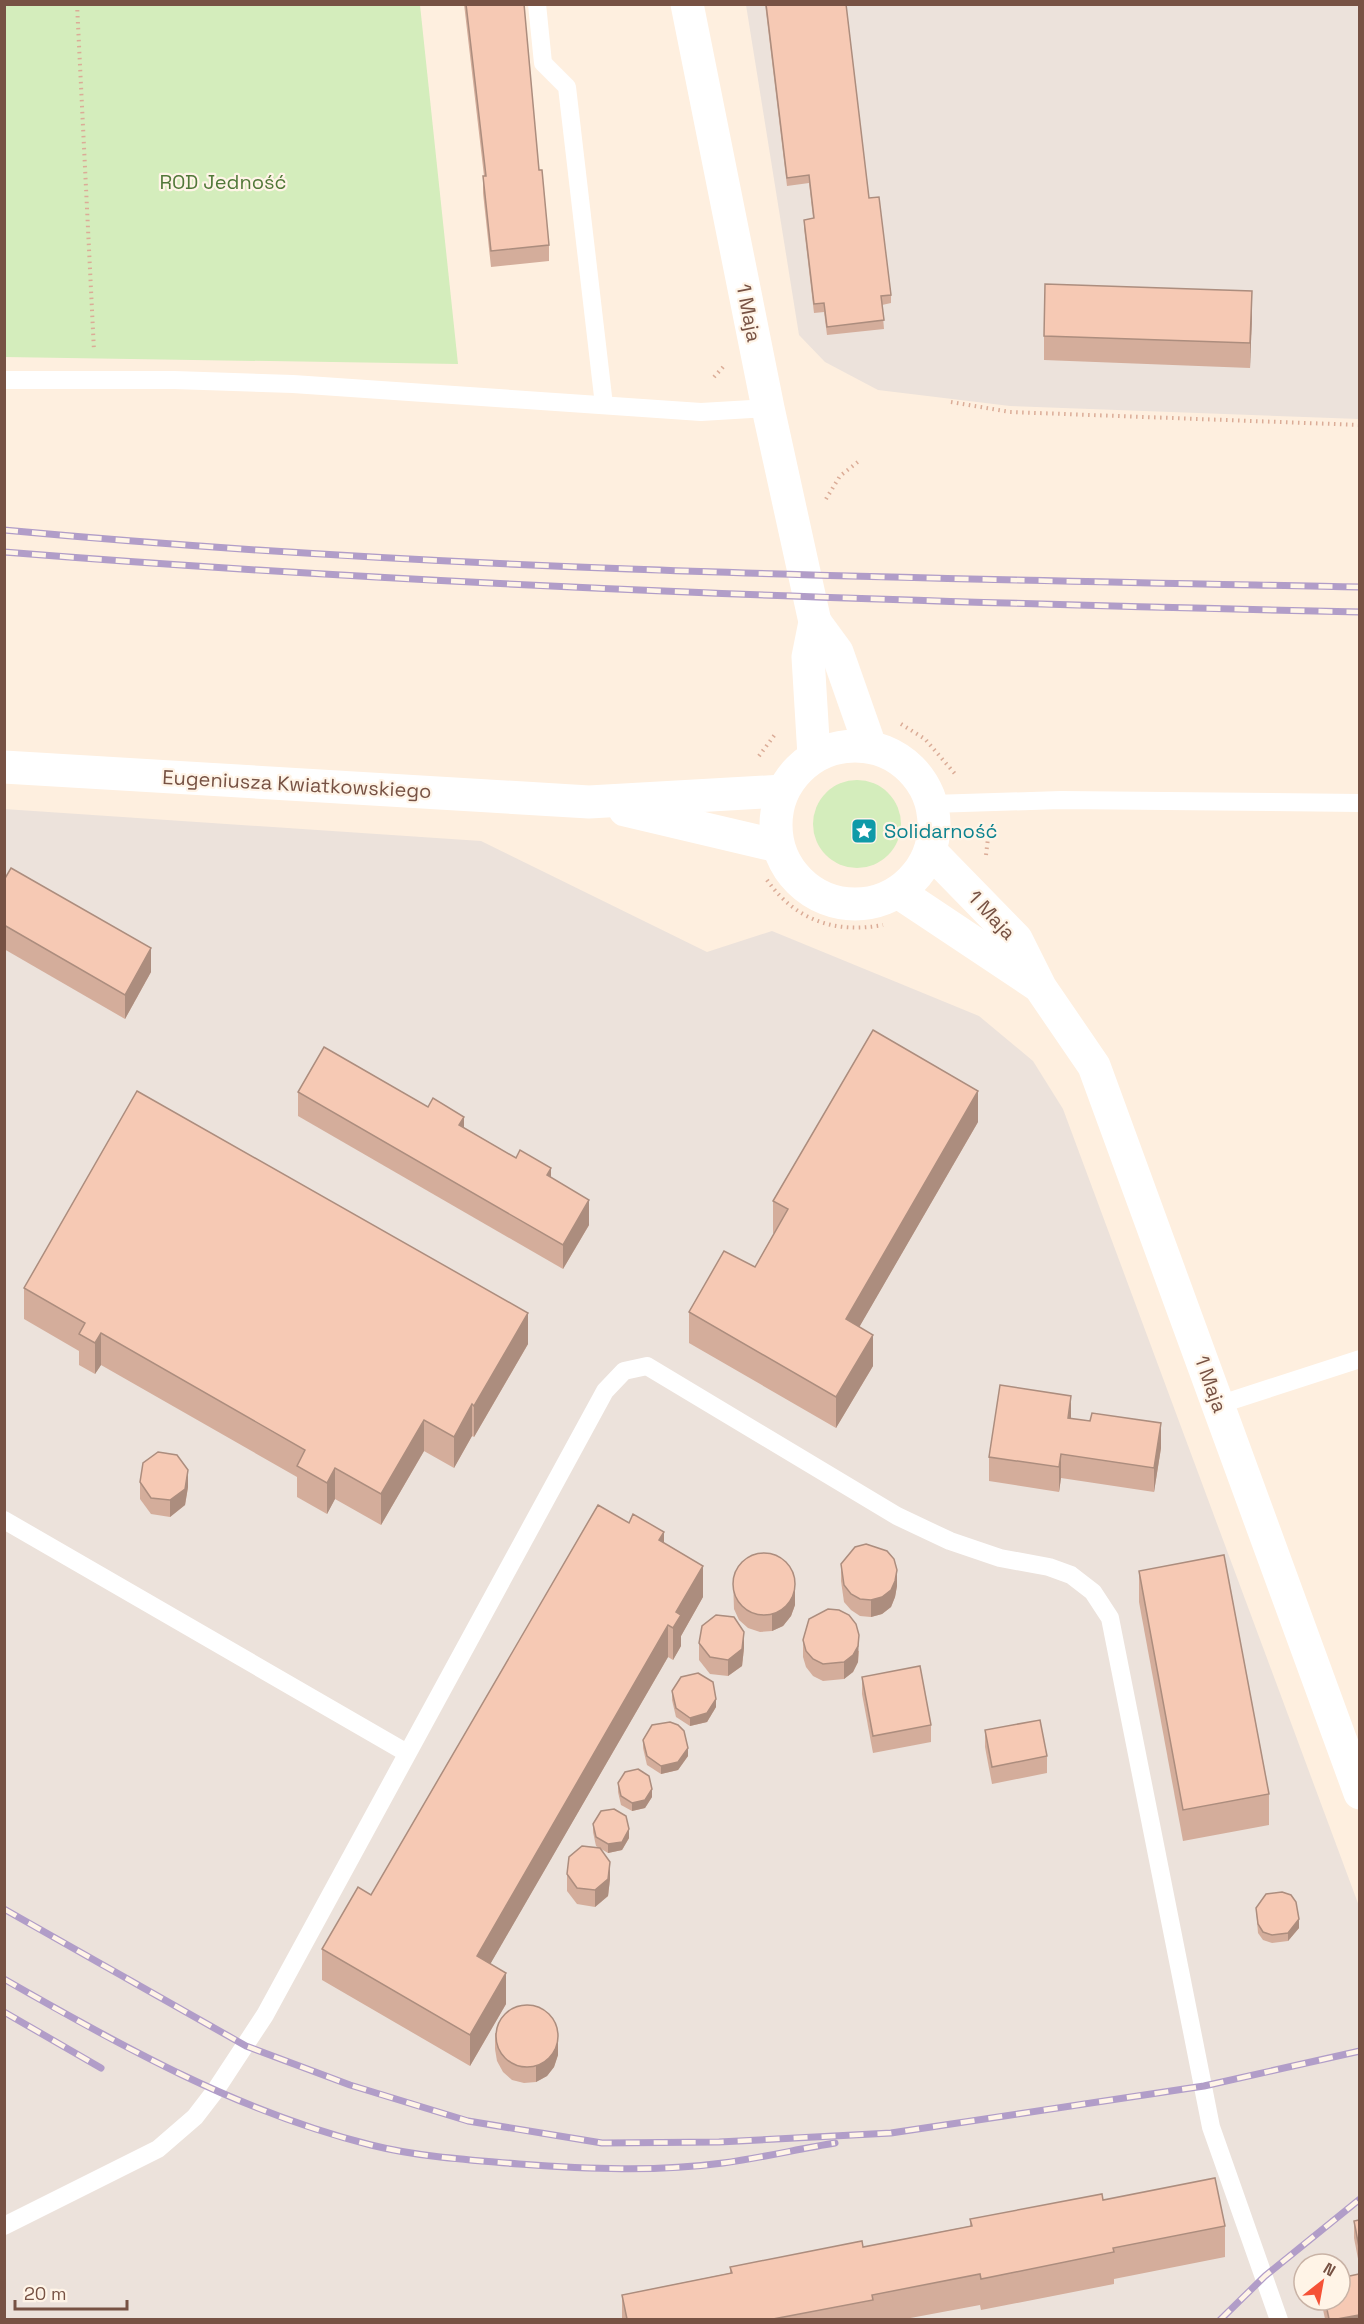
<svg xmlns="http://www.w3.org/2000/svg" width="1364" height="2324" font-family="'Space Grotesk',sans-serif">
	<rect width="100%" height="100%" fill="#feefdf"/>
	<g fill="#ece2db" fill-rule="evenodd">
		<polygon points="746,5 1359,5 1359,419 1010,406 878,390 825,362 799,335"/>
		<path d="M 4,809 L 481,841 L 707,952 L 772,931 L 979,1016 L 1033,1061 L 1063,1109 L 1359,1906 L 1359,2319 L 5,2319 ZM 1304,2264 L 1340,2264 L 1340,2300 L 1304,2300 Z"/>
	</g>
	<g fill="#d4edbc">
		<polygon points="5,4 420,5 458,364 5,357"/>
		<circle cx="857" cy="824" r="44"/>
	</g>
	<g fill="none" stroke-linecap="round" stroke-linejoin="round">
		<g stroke="#dbac97" stroke-width="4" stroke-dasharray="1.5 4.5" stroke-linecap="butt">
			<polyline points="77,4 94,351"/>
			<polyline points="714,377 724,366"/>
			<polyline points="951,402 1010,412 1360,425"/>
			<polyline points="826,499 840,476 859,461"/>
			<polyline points="901,724 925,739 956,775"/>
			<polyline points="759,756 776,733"/>
			<polyline points="986,855 989,830"/>
			<path d="M 767,880 C 795,920 835,934 883,925"/>
		</g>
		<g stroke="#fff" stroke-width="18">
			<polyline points="537,4 543,63 567,87 604,405"/>
			<polyline points="4,380 174,380 293,384 701,412 768,408"/>
			<polyline points="932,804 1061,800 1360,803"/>
			<polyline points="1218,1405 1360,1359"/>
			<polyline points="4,1520 407,1753"/>
			<polyline points="4,2226 158,2149 195,2117 215,2091 265,2015 605,1391 624,1371 647,1366 897,1516 950,1541 1000,1558 1049,1567 1071,1575 1093,1592 1110,1618 1211,2127 1279,2320"/>
		</g>
		<g stroke="#fff" stroke-width="33">
			<polyline points="687,4 768,408 815,622 808,657 814,756"/>
			<polyline points="815,622 837,652 870,746"/>
			<circle cx="855" cy="825" r="79"/>
			<polyline points="4,767 589,802 783,791"/>
			<polyline points="625,810 778,846"/>
			<polyline points="931,852 1016,939 1040,987 1094,1066 1360,1793"/>
			<polyline points="898,892 1039,986"/>
		</g>
		<defs>
			<g id="rail">
				<path d="M 4,530 C 455,572 908,578 1360,587"/>
				<path d="M 4,552 C 455,588 907,602 1360,612"/>
				<polyline points="4,1909 246,2046 350,2085 468,2121 602,2143 719,2142 891,2133 1204,2086 1360,2051"/>
				<path d="M 4,1979 C 121,2046 239,2112 371,2145 C 419,2157 470,2160 519,2164 C 587,2169 656,2172 723,2163 C 761,2158 798,2149 835,2143"/>
				<polyline points="4,2012 101,2068"/>
				<polyline points="1220,2320 1265,2276 1360,2199"/>
			</g>
		</defs>
		<use href="#rail" stroke="#b19dc8" stroke-width="7"/>
		<use href="#rail" stroke="#fff4e7" stroke-width="4.5" stroke-dasharray="14" stroke-linecap="butt"/>
	</g>
	<g fill="#d4ad9b">
		<polygon points="464,4 524,4 539,170 549,245 549,261 491,267 483,193 483,176 484,176"/>
		<polygon points="765,4 846,4 869,198 891,295 891,303 882,305 884,329 827,335 824,312 814,313 804,228 804,220 813,218 809,183 787,186"/>
		<polygon points="1252,315 1250,368 1044,360 1044,336"/>
		<polygon points="4,880 151,972 125,1019 4,949"/>
		<polygon points="298,1092 464,1128 551,1178 589,1225 563,1269 298,1116"/>
		<polygon points="978,1122 859,1327 873,1366 836,1428 689,1343 689,1312 755,1267 774,1233 773,1233 773,1201"/>
		<polygon points="24,1288 528,1344 474,1437 472,1436 454,1468 424,1451 381,1525 335,1499 327,1514 297,1497 297,1477 101,1365 95,1374 79,1365 79,1351 24,1319"/>
		<polygon points="1071,1418 1161,1448 1154,1492 1061,1478 1059,1492 989,1481 989,1457"/>
		<polygon points="140,1482 188,1487 185,1505 170,1517 151,1514 140,1499"/>
		<polygon points="664,1543 703,1597 681,1636 681,1646 673,1660 668,1657 490,1964 506,2004 470,2066 322,1980 322,1949 371,1895"/>
		<polygon points="841,1564 897,1586 895,1597 891,1607 882,1614 871,1617 860,1616 851,1610 844,1602 841,1581"/>
		<polygon points="1139,1571 1269,1794 1269,1825 1183,1841 1139,1602"/>
		<polygon points="733,1580 795,1605 791,1616 783,1626 772,1631 760,1632 748,1628 739,1620 734,1609"/>
		<polygon points="803,1640 859,1651 858,1662 853,1672 844,1679 823,1681 813,1676 806,1667 803,1657"/>
		<polygon points="699,1643 744,1648 742,1666 728,1676 710,1674 699,1660"/>
		<polygon points="862,1677 931,1725 931,1742 873,1753 862,1694"/>
		<polygon points="672,1691 716,1707 707,1722 690,1726 676,1717 672,1700"/>
		<polygon points="985,1730 1047,1756 1047,1773 992,1784 985,1747"/>
		<polygon points="643,1740 688,1756 678,1770 661,1774 647,1765 643,1748"/>
		<polygon points="618,1783 652,1797 645,1808 632,1811 621,1805 618,1792"/>
		<polygon points="593,1824 629,1838 622,1850 608,1853 596,1846 593,1832"/>
		<polygon points="567,1874 610,1879 608,1896 595,1907 577,1904 567,1891"/>
		<polygon points="1256,1908 1299,1928 1288,1941 1272,1943 1263,1940 1258,1933"/>
		<polygon points="495,2033 558,2055 554,2067 547,2076 536,2082 524,2083 512,2080 503,2072 497,2061 495,2049"/>
		<polygon points="1103,2200 1225,2226 1225,2257 1114,2279 1114,2284 981,2310 980,2305 905,2319 622,2319 622,2295 730,2273 730,2267 863,2247 970,2226 970,2219"/>
		<polygon points="1359,2220 1359,2264 1354,2238 1354,2221"/>
		<polygon points="1321,2300 1340,2300 1359,2319 1325,2319"/>
	</g>
	<g fill="#ac8d7e">
		<polygon points="1252,291 1252,315 1250,368 1250,343"/>
		<polygon points="151,948 151,972 125,1019 125,995"/>
		<polygon points="978,1091 978,1122 846,1350 846,1319"/>
		<polygon points="464,1117 464,1141 459,1125"/>
		<polygon points="551,1168 551,1192 547,1175"/>
		<polygon points="589,1200 589,1225 563,1269 563,1245"/>
		<polygon points="528,1313 528,1344 474,1437 474,1406"/>
		<polygon points="101,1333 101,1365 95,1374 95,1343"/>
		<polygon points="873,1335 873,1366 836,1428 836,1397"/>
		<polygon points="1071,1396 1071,1420 1068,1418"/>
		<polygon points="472,1404 472,1436 454,1468 454,1437"/>
		<polygon points="424,1420 424,1451 381,1525 381,1494"/>
		<polygon points="1161,1423 1161,1448 1154,1492 1154,1468"/>
		<polygon points="1061,1454 1061,1478 1059,1492 1059,1467"/>
		<polygon points="335,1468 335,1499 327,1514 327,1483"/>
		<polygon points="188,1470 188,1487 185,1505 170,1517 170,1500"/>
		<polygon points="664,1532 664,1563 659,1540"/>
		<polygon points="703,1566 703,1597 681,1636 681,1646 673,1660 673,1628 676,1612"/>
		<polygon points="897,1570 897,1586 895,1597 891,1607 882,1614 871,1617 871,1600"/>
		<polygon points="795,1588 795,1605 791,1616 783,1626 772,1631 772,1614"/>
		<polygon points="668,1625 668,1657 477,1987 477,1956"/>
		<polygon points="744,1632 744,1648 742,1666 728,1676 728,1660"/>
		<polygon points="859,1635 858,1662 853,1672 844,1679 844,1662"/>
		<polygon points="716,1699 716,1707 707,1722 690,1726 690,1718"/>
		<polygon points="688,1748 688,1756 678,1770 661,1774 661,1766"/>
		<polygon points="652,1789 652,1797 645,1808 632,1811 632,1803"/>
		<polygon points="629,1829 629,1838 622,1850 608,1853 608,1844"/>
		<polygon points="610,1862 610,1879 608,1896 595,1907 595,1890"/>
		<polygon points="1299,1919 1299,1928 1288,1941 1288,1933"/>
		<polygon points="506,1973 506,2004 470,2066 470,2035"/>
		<polygon points="558,2038 558,2055 554,2067 547,2076 536,2082 536,2065"/>
		<polygon points="1359,2315 1359,2319 1337,2319"/>
	</g>
	<g fill="#f6c9b4" stroke="#ac8d7e" stroke-width="1.5">
		<polygon points="466,4 524,4 539,170 542,170 549,245 491,251 483,176 486,176"/>
		<polygon points="766,4 846,4 869,198 879,197 891,295 881,296 884,320 827,327 824,303 814,304 804,220 814,218 809,175 787,178"/>
		<polygon points="1045,284 1252,291 1250,343 1044,336"/>
		<polygon points="11,868 151,948 125,995 4,925 4,880"/>
		<polygon points="873,1030 978,1091 846,1319 873,1335 836,1397 689,1312 724,1251 755,1267 788,1209 773,1201"/>
		<polygon points="324,1047 428,1107 433,1098 464,1117 459,1125 516,1158 520,1150 551,1168 547,1175 589,1200 563,1245 298,1092"/>
		<polygon points="137,1091 528,1313 474,1406 472,1404 454,1437 424,1420 381,1494 335,1468 327,1483 297,1466 305,1450 101,1333 95,1343 79,1334 85,1323 24,1288"/>
		<polygon points="1000,1385 1071,1396 1068,1418 1090,1421 1092,1413 1161,1423 1154,1468 1061,1454 1059,1467 989,1457"/>
		<polygon points="158,1452 177,1455 188,1470 185,1489 170,1500 151,1498 140,1482 143,1463"/>
		<polygon points="598,1505 629,1523 633,1514 664,1532 659,1540 703,1566 676,1612 681,1615 673,1628 668,1625 477,1956 506,1973 470,2035 322,1949 358,1887 371,1895"/>
		<polygon points="866,1544 887,1551 894,1559 897,1570 895,1581 891,1590 882,1597 871,1600 860,1599 851,1594 844,1585 841,1564 855,1547"/>
		<circle cx="764" cy="1584" r="31"/>
		<polygon points="1224,1555 1269,1794 1183,1810 1139,1571"/>
		<polygon points="828,1609 839,1610 849,1615 856,1624 859,1635 858,1646 853,1655 844,1662 823,1664 813,1659 806,1651 803,1640 809,1619"/>
		<polygon points="716,1615 734,1617 744,1632 742,1649 728,1660 710,1657 699,1643 702,1626"/>
		<polygon points="920,1666 931,1725 873,1736 862,1677"/>
		<polygon points="698,1673 713,1682 716,1699 707,1713 690,1718 676,1708 672,1691 681,1677"/>
		<polygon points="1040,1720 1047,1756 992,1767 985,1730"/>
		<polygon points="670,1722 678,1725 684,1731 688,1748 678,1762 661,1766 647,1756 643,1740 652,1725"/>
		<polygon points="638,1769 649,1776 652,1789 645,1800 632,1803 621,1796 618,1783 625,1772"/>
		<polygon points="614,1809 626,1816 629,1829 622,1842 608,1844 596,1837 593,1824 601,1811"/>
		<polygon points="582,1846 600,1848 610,1862 608,1879 595,1890 577,1888 567,1874 569,1857"/>
		<polygon points="1282,1892 1291,1895 1296,1902 1299,1919 1288,1933 1272,1935 1263,1932 1258,1924 1256,1908 1266,1894"/>
		<circle cx="527" cy="2036" r="31"/>
		<polygon points="1215,2178 1225,2226 1113,2248 1114,2252 981,2279 980,2274 872,2295 873,2300 773,2319 627,2319 622,2295 732,2273 730,2267 862,2241 863,2247 972,2226 970,2219 1102,2194 1103,2200"/>
		<polygon points="1359,2220 1359,2247 1354,2221"/>
		<polygon points="1359,2274 1359,2315 1337,2319 1329,2319 1325,2300 1340,2300 1340,2278"/>
	</g>
	<defs>
		<symbol id="sight-square" viewBox="-11 -11 22 22"><rect x="-9" y="-9" width="18" height="18" rx="4" fill="#0f9aa8" stroke="#fff4e7"/><path d="M0-6L1.8-2.2L6-1.7L2.9 1.2L3.7 5.4L0 3.3L-3.7 5.4L-2.9 1.2L-6-1.7L-1.8-2.2Z" fill="#fff"/></symbol>
	</defs>
	<g fill-rule="evenodd">
		<use href="#sight-square" x="849" y="816" width="30" height="30"/>
	</g>
	<g text-anchor="middle" dominant-baseline="central" stroke-width="4.5" stroke-linejoin="round" paint-order="stroke">
		<g font-size="20" fill="#517839" stroke="#fff4e7">
			<text x="223" y="182">ROD Jedność</text>
		</g>
		<g font-size="20" fill="#775244" stroke="#fff4e7">
			<text transform="translate(749 313) rotate(79)">1 Maja</text>
			<text transform="translate(297 784) rotate(3)">Eugeniusza Kwiatkowskiego</text>
			<text transform="translate(992 915) rotate(47)">1 Maja</text>
			<text transform="translate(1211 1384) rotate(70)">1 Maja</text>
		</g>
		<g font-size="20" fill="#0d838f" stroke="#fff4e7" text-anchor="start">
			<text x="884" y="831">Solidarność</text>
		</g>
	</g>
	<rect width="1364" height="2324" fill="none" stroke="#775244" stroke-width="12"/>
	<g transform="translate(1322 2282) rotate(31)"><circle r="28" fill="#fff4e7" stroke="#c9b3a6" stroke-width="1.5"/>
	<path d="M0-4.5L10 22L0 15L-10 22Z" fill="#f55237"/>
	<text y="-9" font-size="16" font-weight="bold" text-anchor="middle" fill="#775244">N</text>
	</g>
	<path d="M15 2300v9h112v-9" fill="none" stroke="#775244" stroke-width="3"/>
	<text x="24" y="2300" font-size="18" fill="#775244" stroke="#fff4e7" stroke-width="4.5" paint-order="stroke">20 m</text>
</svg>
